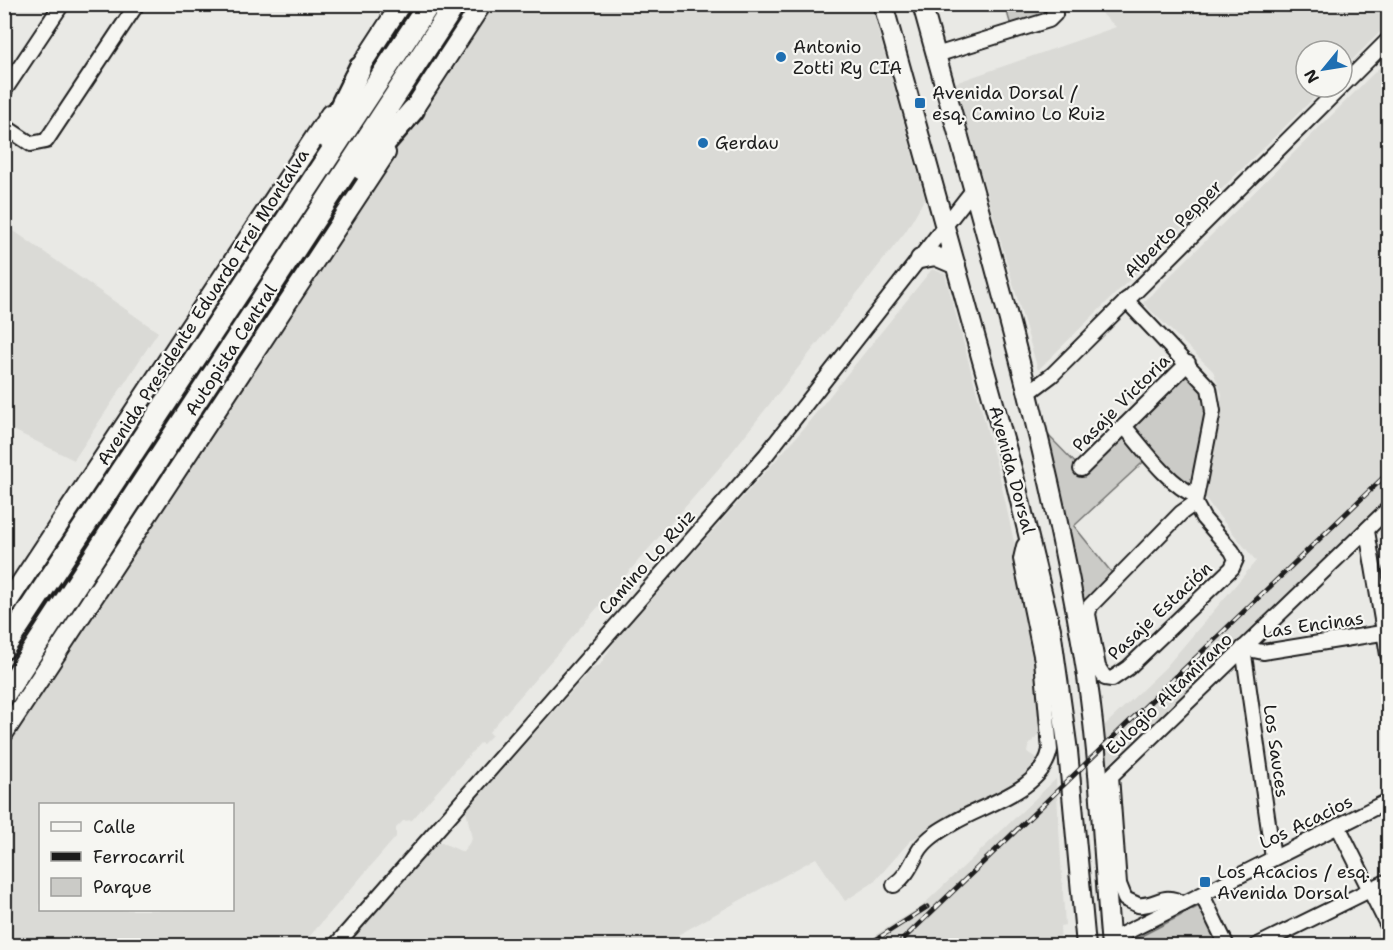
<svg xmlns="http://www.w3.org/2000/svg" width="1393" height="950" font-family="'Shantell Sans',sans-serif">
	<rect width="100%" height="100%" fill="#e9e9e5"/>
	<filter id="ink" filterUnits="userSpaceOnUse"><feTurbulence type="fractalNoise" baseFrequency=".0167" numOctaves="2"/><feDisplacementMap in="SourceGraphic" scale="12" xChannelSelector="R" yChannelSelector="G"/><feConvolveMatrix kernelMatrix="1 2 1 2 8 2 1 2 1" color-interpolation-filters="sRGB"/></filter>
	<g filter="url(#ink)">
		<g fill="#dadad6" fill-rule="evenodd">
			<path d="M 491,5 L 871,5 L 925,198 L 906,231 L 720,467 L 489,732 L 492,735 L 483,744 L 480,743 L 412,820 L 403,821 L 396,828 L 396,837 L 302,945 L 5,946 L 5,748 ZM 40,804 L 232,804 L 232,910 L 40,910 Z"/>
			<polygon points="1093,5 1388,5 1388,24 1342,70 1342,51 1306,51 1306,87 1325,87 1038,370 955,83 1116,27"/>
			<polygon points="1388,59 1388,499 1106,767 1105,725 1165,668 1256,561 1205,499 1222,394 1213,371 1143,303"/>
			<polygon points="4,224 158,332 74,460 5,426"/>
			<polygon points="932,269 945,274 1000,478 1037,647 1044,730 1029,744 1027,752 1041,761 1017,782 911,840 874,882 845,901 816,858 660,945 346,946 438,841 463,852 472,839 466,810 592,669 600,665 615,641 799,434"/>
			<polygon points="1056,779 1065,925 1060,926 1061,945 870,945 877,934 921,907"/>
		</g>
		<g fill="#cbcbc7" stroke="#747472" stroke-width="1.5">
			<polygon points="1005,5 1041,5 1046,12 1044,15 1011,26"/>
			<polygon points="1190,371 1205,388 1209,408 1192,485 1187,485 1153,453 1074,526 1112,573 1081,604 1047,434 1085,473"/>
			<polygon points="1201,905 1222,946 1122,946"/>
		</g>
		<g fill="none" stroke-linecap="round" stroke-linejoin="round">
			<defs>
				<g id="minor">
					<polyline points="936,55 1049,20 1055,14 1051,4"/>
					<polyline points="1342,86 1388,40"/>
					<polyline points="4,91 62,4"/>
					<polyline points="4,126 31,144 46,141 137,4"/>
					<polyline points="1126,300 1209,388 1213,411 1195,503 1203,518 1232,551 1236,559 1232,568 1128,668 1112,679 1105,678 1098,667 1088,614 1090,606 1181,513 1195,503"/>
					<polyline points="1028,393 1052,375 1341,87"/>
					<path d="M 1124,426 C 1142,447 1170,486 1195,495"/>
					<polyline points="1081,469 1188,363"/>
					<polyline points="1367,531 1388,655"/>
					<polyline points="1243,648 1273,858"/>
					<polyline points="1243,648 1263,652 1388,632"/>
					<polyline points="1338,826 1388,926"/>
					<path d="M 894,885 C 909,874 911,863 920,849 C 928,837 942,829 953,823 C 984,804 1042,791 1050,750 L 1042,660 L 1021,559 L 1024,546 L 1030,538"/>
					<polyline points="1202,895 1227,946"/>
					<path d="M 1183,904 C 1163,891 1157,907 1138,905 L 1125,899 L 1119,884 L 1111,776 L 1388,509"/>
					<polyline points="1111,940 1388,801"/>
					<polyline points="335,946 766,455 973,190"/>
					<polyline points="1256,946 1388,881"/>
					<polyline points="1383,946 1388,943"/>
				</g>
				<g id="major">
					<polyline points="883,4 1013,472 1051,629 1068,751 1086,946"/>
					<path d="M 922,4 C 981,219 1046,433 1083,652 C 1100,749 1102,848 1111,946"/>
					<polyline points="353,78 401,4"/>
					<polyline points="405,122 482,4"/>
					<polyline points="920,259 935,256 956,265"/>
					<polyline points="4,608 330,114"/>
					<polyline points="4,733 386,153"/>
				</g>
				<g id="highway">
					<polyline points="326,137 360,68"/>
					<polyline points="362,169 413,110"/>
					<polyline points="4,648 429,4"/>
					<polyline points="4,695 455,4"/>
				</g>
			</defs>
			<use href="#minor" stroke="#1c1c1c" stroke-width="18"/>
			<use href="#major" stroke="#1c1c1c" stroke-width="22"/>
			<use href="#highway" stroke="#1c1c1c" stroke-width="26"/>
			<use href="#minor" stroke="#f6f6f2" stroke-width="14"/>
			<use href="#major" stroke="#f6f6f2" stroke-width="18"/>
			<use href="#highway" stroke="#f6f6f2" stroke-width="21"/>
			<defs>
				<g id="rail">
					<polyline points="866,946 927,907"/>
					<polyline points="896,946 1388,473"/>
				</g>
			</defs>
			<use href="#rail" stroke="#1c1c1c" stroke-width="5"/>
			<use href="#rail" stroke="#f6f6f2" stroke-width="3" stroke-dasharray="9" stroke-linecap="butt"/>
		</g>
	</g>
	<g fill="#1f6fb2" stroke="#f6f6f2" stroke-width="2">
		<circle cx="781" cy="57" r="6"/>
		<rect x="914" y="97" width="12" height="12" rx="3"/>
		<circle cx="703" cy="143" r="6"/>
		<rect x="1199" y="876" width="12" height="12" rx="3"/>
	</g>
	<g text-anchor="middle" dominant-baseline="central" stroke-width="4.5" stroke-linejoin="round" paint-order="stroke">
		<g font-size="18" fill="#1c1c1c" stroke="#f6f6f2" text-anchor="start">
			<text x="793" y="47">Antonio<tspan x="793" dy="21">Zotti Ry CIA</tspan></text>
			<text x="932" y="93">Avenida Dorsal /<tspan x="932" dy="21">esq. Camino Lo Ruiz</tspan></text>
			<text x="715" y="143">Gerdau</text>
			<text x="1217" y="872">Los Acacios / esq.<tspan x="1217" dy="21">Avenida Dorsal</tspan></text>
		</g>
		<g font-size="18" fill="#1c1c1c" stroke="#f6f6f2">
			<text transform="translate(1173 229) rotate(-45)">Alberto Pepper</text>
			<text transform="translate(203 307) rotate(-57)">Avenida Presidente Eduardo Frei Montalva</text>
			<text transform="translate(231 350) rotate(-57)">Autopista Central</text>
			<text transform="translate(1121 403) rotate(-45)">Pasaje Victoria</text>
			<text transform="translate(1012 470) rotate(75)">Avenida Dorsal</text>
			<text transform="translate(647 562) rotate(-48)">Camino Lo Ruiz</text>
			<text transform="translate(1160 611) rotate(-43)">Pasaje Estación</text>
			<text transform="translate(1313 625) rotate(-8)">Las Encinas</text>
			<text transform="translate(1169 694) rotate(-44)">Eulogio Altamirano</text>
			<text transform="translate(1276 751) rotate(82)">Los Sauces</text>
			<text transform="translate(1306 822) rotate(-26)">Los Acacios</text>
		</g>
	</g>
	<rect width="1393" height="950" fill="none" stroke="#f6f6f2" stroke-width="24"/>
	<rect x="12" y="12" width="1369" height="926" fill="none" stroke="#1c1c1c" stroke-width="2" filter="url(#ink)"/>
	<rect x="39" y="803" width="195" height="108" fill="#f6f6f2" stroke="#9f9f9c" stroke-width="1.5"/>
	<rect x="51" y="822" width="30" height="9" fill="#f6f6f2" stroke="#9f9f9c" stroke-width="1.5"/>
	<text x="93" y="833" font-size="18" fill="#1c1c1c">Calle</text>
	<rect x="51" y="852" width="30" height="9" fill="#1c1c1c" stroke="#9f9f9c" stroke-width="1.5"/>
	<text x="93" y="863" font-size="18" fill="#1c1c1c">Ferrocarril</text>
	<rect x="51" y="878" width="30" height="18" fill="#cbcbc7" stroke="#9f9f9c" stroke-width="1.5"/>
	<text x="93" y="893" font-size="18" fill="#1c1c1c">Parque</text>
	<g transform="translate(1324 69) rotate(240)"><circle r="28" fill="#f6f6f2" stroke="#9f9f9c" stroke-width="1.5"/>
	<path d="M0-4.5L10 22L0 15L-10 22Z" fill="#1f6fb2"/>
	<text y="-9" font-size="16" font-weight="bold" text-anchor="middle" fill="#1c1c1c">N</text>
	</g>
</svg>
